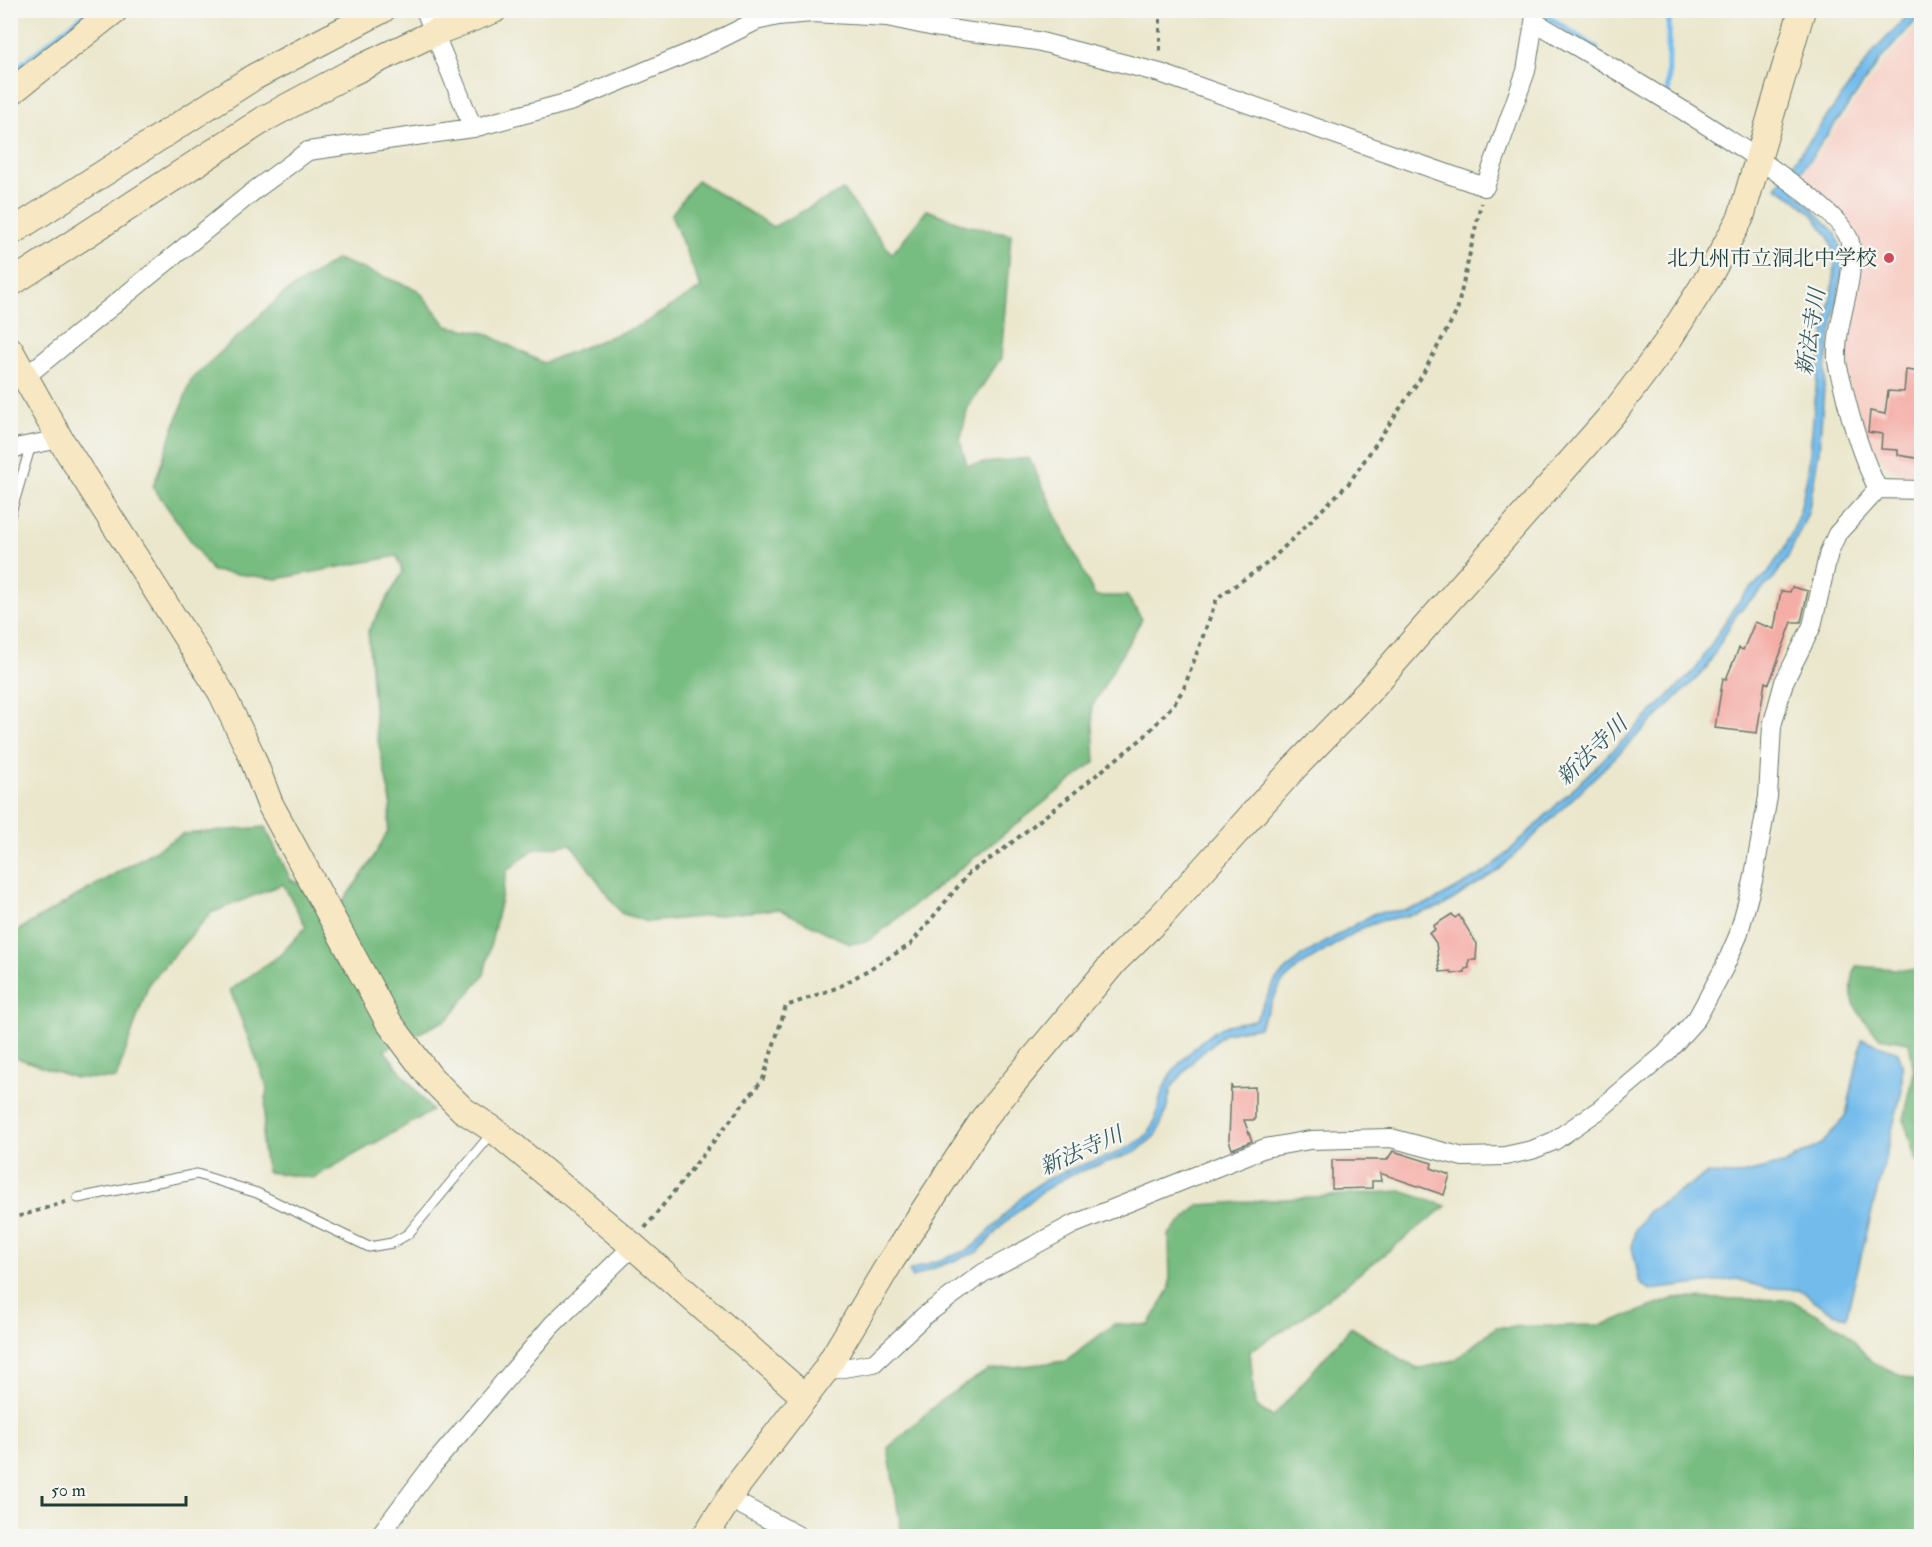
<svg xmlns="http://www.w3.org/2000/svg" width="1932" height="1547" font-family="'IM FELL Double Pica','Noto Serif JP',serif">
	<rect width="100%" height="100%" fill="#f6f6f2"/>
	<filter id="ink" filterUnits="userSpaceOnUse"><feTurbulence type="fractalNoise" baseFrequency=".0167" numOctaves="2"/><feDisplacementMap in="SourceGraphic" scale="12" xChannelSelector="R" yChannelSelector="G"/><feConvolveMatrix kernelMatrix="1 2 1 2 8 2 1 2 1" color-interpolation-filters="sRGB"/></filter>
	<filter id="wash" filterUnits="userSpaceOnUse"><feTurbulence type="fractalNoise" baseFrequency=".008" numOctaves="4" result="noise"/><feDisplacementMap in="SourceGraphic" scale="24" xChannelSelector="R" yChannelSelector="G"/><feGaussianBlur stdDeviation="1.35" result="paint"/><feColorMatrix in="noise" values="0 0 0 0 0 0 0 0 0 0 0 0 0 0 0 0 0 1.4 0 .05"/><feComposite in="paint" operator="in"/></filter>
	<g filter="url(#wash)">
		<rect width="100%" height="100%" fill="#ebe7cd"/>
		<polygon fill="#f7d1c8" points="1921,23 1921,478 1893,470 1873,452 1863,435 1843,353 1856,281 1857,235 1825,194 1802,175 1882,65"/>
		<g fill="#77bc80" stroke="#4b7c5a" stroke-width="1.5">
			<polygon points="697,180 773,227 843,190 892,254 927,210 966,225 1011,234 1001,358 968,407 960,441 967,465 1029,458 1095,596 1127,596 1142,619 1092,707 1095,762 870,940 850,944 779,909 648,922 621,913 571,844 533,850 507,871 484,975 448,1019 384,1050 432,1111 313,1178 267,1172 262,1144 267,1087 230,990 280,955 306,927 283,884 211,913 149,983 116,1079 75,1078 11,1056 10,935 183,834 265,827 291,880 340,905 369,865 388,831 391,802 376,731 368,631 403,572 397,556 277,579 212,571 153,487 191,380 282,295 337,259 418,290 447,326 485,333 543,363 643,324 701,288 671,215"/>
			<path d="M 1856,966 L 1921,971 L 1921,1162 L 1916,1161 L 1904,1120 L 1914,1072 L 1909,1042 L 1879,1037 C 1857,1012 1844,1000 1856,966 Z"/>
			<polygon points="1401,1191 1446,1206 1305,1316 1250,1351 1255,1406 1273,1417 1351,1327 1417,1369 1455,1360 1496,1327 1602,1325 1675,1298 1791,1300 1844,1330 1872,1362 1921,1384 1921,1536 902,1536 888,1448 941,1400 988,1370 1066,1361 1114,1324 1149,1325 1170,1288 1169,1234 1199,1205"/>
		</g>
		<g fill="#72bbeb" stroke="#487c90" stroke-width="1.5">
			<path d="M 1912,11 L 1921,11 L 1921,15 L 1881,59 L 1791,186 L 1836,234 L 1842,252 L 1842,272 L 1826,363 L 1819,451 L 1811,498 L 1808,513 L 1787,559 L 1773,579 L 1738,612 L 1705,670 L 1499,870 L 1443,906 L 1417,914 L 1380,921 L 1362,928 L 1300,966 L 1281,984 L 1259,1027 L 1225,1033 L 1194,1060 L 1171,1088 L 1166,1111 L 1157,1134 L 1136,1152 L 1070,1175 L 1044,1190 L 1005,1222 L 978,1252 L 928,1270 L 913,1278 L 909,1271 C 924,1264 964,1254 972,1247 C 997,1227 1014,1199 1042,1182 C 1073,1163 1113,1160 1142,1139 C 1158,1126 1156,1107 1163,1090 C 1172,1067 1202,1036 1225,1026 C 1235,1022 1246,1023 1256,1019 L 1275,981 L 1300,957 L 1375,913 L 1406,910 L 1432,902 L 1482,874 L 1501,859 L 1696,669 L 1733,609 L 1745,594 L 1767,574 L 1785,547 L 1799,516 L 1808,472 L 1817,378 L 1834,278 L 1835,259 L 1829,237 L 1813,215 L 1794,198 L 1776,187 L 1875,50 Z"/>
			<polygon points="1862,1039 1898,1052 1902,1063 1902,1090 1846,1317 1831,1312 1798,1289 1765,1288 1737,1279 1651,1290 1640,1284 1632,1247 1635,1230 1648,1212 1707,1174 1737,1175 1783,1164 1822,1144 1846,1116"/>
		</g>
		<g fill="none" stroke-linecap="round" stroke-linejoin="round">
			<g stroke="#72bbeb" stroke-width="6">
				<polyline points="1546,16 1596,48"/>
				<polyline points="10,74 90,10"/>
				<polyline points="1668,92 1669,10"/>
			</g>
		</g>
		<g id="blocks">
			<g fill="#f5aea7">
				<polygon points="1906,370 1922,372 1922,459 1898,455 1898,450 1881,449 1882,434 1868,432 1870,411 1885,414 1888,391 1904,392"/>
				<polygon points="1792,587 1808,591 1801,622 1792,622 1769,684 1765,682 1757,733 1715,728 1723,678 1726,679 1739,648 1743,650 1755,622 1774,629 1781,591 1790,592"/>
				<polygon points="1452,914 1455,918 1459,915 1477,944 1476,960 1469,960 1469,968 1465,969 1465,972 1452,974 1451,971 1440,972 1436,943 1429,933 1435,930 1433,926"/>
				<polygon points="1231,1085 1232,1088 1255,1087 1255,1120 1244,1120 1252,1141 1232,1149 1229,1140"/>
				<polygon points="1393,1151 1432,1163 1431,1168 1450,1175 1444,1195 1380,1173 1381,1181 1372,1181 1372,1188 1332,1189 1332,1160 1387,1160"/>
			</g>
		</g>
	</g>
	<g filter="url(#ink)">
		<use href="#blocks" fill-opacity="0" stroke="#66786a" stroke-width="1.5"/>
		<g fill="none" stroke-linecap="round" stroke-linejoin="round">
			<defs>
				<g id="lane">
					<polyline points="10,516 31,445"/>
					<polyline points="78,1198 197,1174 257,1193 369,1247 392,1243 408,1234 493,1132"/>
				</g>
				<g id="street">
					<polyline points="425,10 473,128"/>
					<path d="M 1535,22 C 1587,53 1841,196 1850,242 C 1857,281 1835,320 1837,359 C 1837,368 1841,377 1843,386 C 1851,422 1861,456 1878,489"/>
					<polyline points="25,377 255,190 308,151 473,128 573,101 710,44 756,21 778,16 812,13 887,17 934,27 1037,41 1160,73 1485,187 1526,71 1536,10"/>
					<polyline points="10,449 60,439"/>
					<polyline points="825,1371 874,1363 924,1316 983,1273 1072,1225 1265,1148 1310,1140 1391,1138 1463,1157 1505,1156 1532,1150 1554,1141 1599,1110 1666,1053 1697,1018 1724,968 1738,936 1753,881 1768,797 1772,726 1784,682 1812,626 1829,552 1837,534 1878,489 1922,490"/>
					<polyline points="730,1499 799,1536"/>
					<polyline points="379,1536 428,1471 552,1325 633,1246"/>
				</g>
				<g id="secondary">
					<polyline points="10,93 115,10"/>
					<polyline points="10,233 254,77 382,10"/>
					<polyline points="10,284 266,118 350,73 434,33 494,10"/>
					<polyline points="10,350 60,439 221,692 251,754 270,804 388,1021 430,1077 463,1110 494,1130 633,1246 805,1397"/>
					<polyline points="705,1536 740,1482 825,1371 891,1261 984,1118 1115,961 1162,915 1295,767 1368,692 1617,409 1667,342 1708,278 1741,217 1802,10"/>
				</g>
			</defs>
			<use href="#lane" stroke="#66786a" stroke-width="11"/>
			<use href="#street" stroke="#66786a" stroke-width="20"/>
			<use href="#secondary" stroke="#66786a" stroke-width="28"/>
			<g stroke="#66786a" stroke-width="4" stroke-dasharray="4.5 4.5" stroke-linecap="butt">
				<polyline points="1160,10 1160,54"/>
				<polyline points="10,841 10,851"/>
				<polyline points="10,1219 66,1202"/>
				<polyline points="645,1228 763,1079 786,1006 839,987 910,945 969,873 1000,852 1144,737 1174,704 1184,688 1217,598 1269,562 1349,483 1420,379 1457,311 1481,203"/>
			</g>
			<use href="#lane" stroke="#fff" stroke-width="9"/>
			<use href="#street" stroke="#fff" stroke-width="18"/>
			<use href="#secondary" stroke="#f7e8c3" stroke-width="26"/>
		</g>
	</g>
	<circle fill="#d1495b" stroke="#f6f6f2" stroke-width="2" cx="1889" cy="258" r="6"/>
	<g text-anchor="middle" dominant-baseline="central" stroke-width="4.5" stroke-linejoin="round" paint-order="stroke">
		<g font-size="21" fill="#1f3d34" stroke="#f6f6f2" text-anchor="end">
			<text x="1877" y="258">北九州市立洞北中学校</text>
		</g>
		<g font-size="22" font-style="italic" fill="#345c62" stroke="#f6f6f2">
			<text transform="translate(1811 332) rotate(-81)">新法寺川</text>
			<text transform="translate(1592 751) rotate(-44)">新法寺川</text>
			<text transform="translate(1081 1151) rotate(-24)">新法寺川</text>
		</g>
	</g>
	<rect width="1932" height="1547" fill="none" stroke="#f6f6f2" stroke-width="36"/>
	<path d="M42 1496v9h144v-9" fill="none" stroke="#1f3d34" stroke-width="3"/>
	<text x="51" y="1496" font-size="18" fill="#1f3d34" stroke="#f6f6f2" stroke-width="4.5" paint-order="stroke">50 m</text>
</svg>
